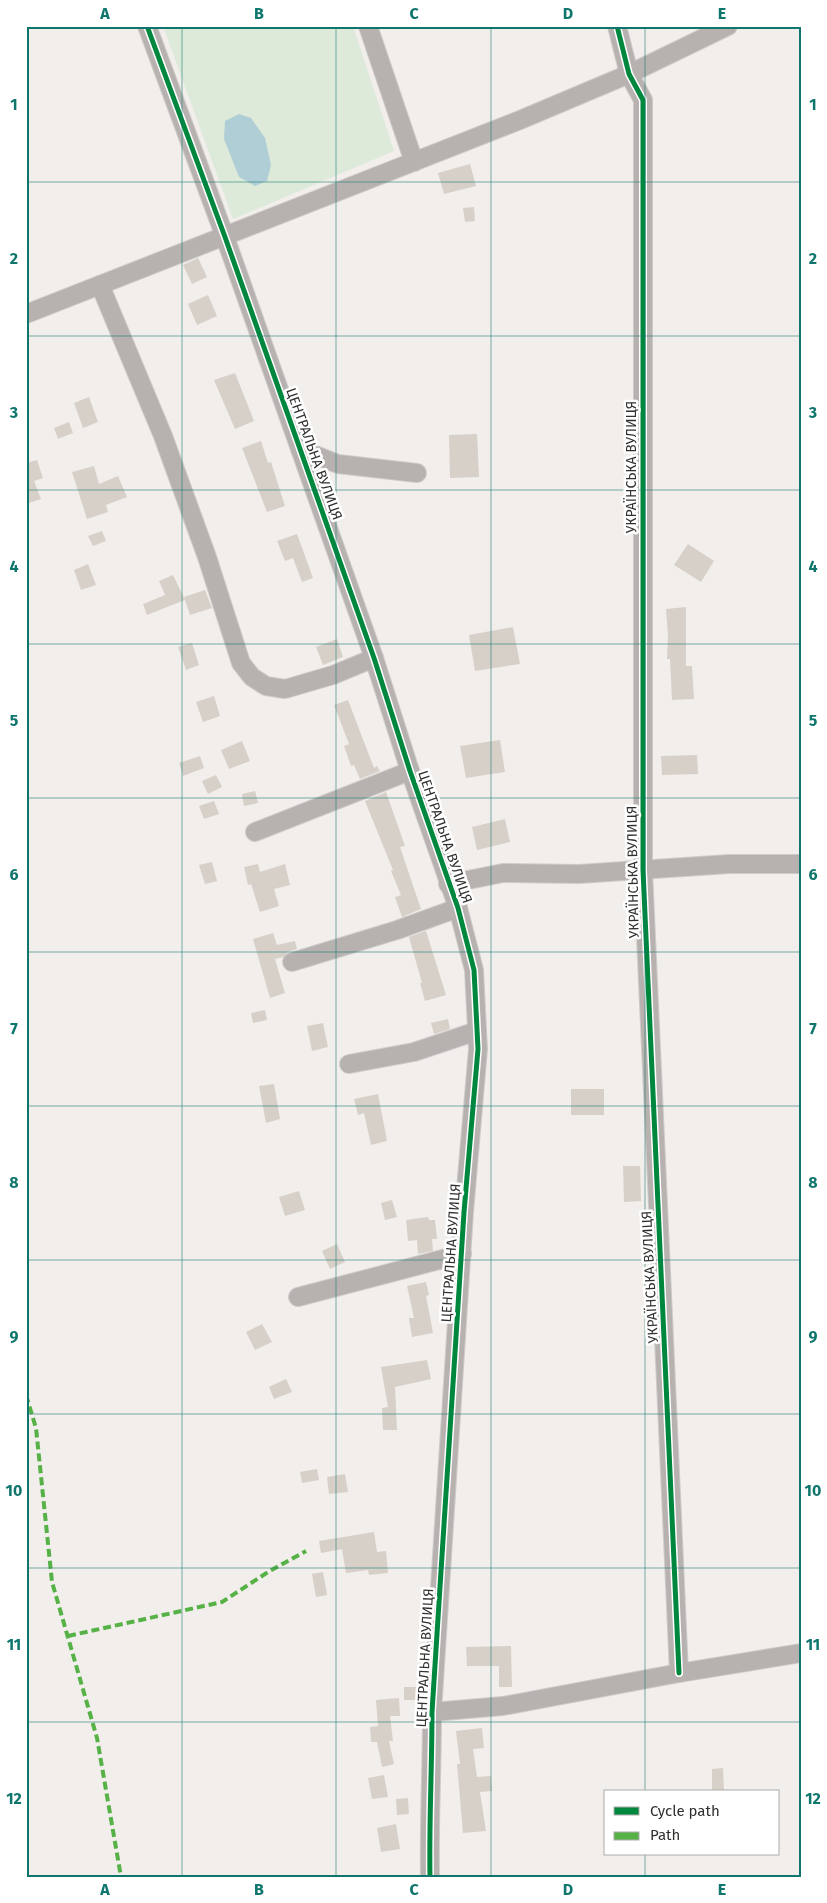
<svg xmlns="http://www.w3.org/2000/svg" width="827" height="1903" font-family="'Fira Sans',sans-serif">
	<rect width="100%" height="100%" fill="#f1eeeb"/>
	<polygon fill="#ddeada" points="163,26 353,26 394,151 233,219"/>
	<polygon fill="#b0ced5" points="239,114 251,118 265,138 271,165 267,181 255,186 239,177 224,139 225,121"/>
	<g fill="#d7d0c9">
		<polygon points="470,164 476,186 444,194 438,173"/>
		<polygon points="474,207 475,221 465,222 463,208"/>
		<polygon points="198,258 207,277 192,284 183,265"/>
		<polygon points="208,295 217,316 197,325 188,304"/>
		<polygon points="235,373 254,421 235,429 214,380"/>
		<polygon points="89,397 98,422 83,428 74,403"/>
		<polygon points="69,422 73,433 58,439 54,428"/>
		<polygon points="477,434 479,477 450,478 449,435"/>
		<polygon points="261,441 268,463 271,462 285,506 267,512 242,448"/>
		<polygon points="37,460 43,478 34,481 41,499 26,504 26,463"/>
		<polygon points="94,466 99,484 118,476 127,497 106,505 108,512 87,519 72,472"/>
		<polygon points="102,531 106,541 93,546 88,536"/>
		<polygon points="297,534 313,578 302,582 293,558 285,561 277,541"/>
		<polygon points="688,544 714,561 701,582 674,565"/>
		<polygon points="88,564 96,585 81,590 74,570"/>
		<polygon points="173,575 185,600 147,615 143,604 165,595 159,581"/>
		<polygon points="205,590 212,608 190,615 184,597"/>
		<polygon points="686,607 686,666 692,666 694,699 672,700 670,659 667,659 668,636 666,609"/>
		<polygon points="513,627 520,664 475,671 469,635"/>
		<polygon points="337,639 343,657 323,665 316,647"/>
		<polygon points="192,643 199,665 186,670 178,647"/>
		<polygon points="214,696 220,716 203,722 196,702"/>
		<polygon points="348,700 374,768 377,766 380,771 360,779 354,765 351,766 344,746 349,744 334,705"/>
		<polygon points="500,740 505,772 466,778 460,746"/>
		<polygon points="242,741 250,761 229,769 221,750"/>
		<polygon points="697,755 698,774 662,775 661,756"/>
		<polygon points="200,756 204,768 183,776 179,763"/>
		<polygon points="216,775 222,787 208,794 202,781"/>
		<polygon points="255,791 258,803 244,806 242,794"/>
		<polygon points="386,792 405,846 400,847 421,909 402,917 395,897 401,895 391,871 393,870 365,801"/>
		<polygon points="214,801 219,814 204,819 199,806"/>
		<polygon points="505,819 510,842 477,850 472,827"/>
		<polygon points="212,862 217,881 205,884 199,865"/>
		<polygon points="258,864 260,872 285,864 290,885 274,889 279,906 260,912 251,884 248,885 244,867"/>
		<polygon points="426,931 446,995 425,1001 420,983 422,983 409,937"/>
		<polygon points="273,933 277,945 295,941 297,949 288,952 283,957 275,959 285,993 270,998 253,939"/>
		<polygon points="265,1010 267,1020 253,1023 251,1013"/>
		<polygon points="448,1019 450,1029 434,1034 431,1023"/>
		<polygon points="323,1023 328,1047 312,1051 307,1026"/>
		<polygon points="274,1084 280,1119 266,1123 259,1086"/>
		<rect x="571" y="1089" width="33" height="26"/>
		<polygon points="378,1094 387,1141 371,1145 364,1113 358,1115 354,1099"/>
		<polygon points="623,1166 640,1166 641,1201 624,1202"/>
		<polygon points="299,1191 305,1210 285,1216 279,1197"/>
		<polygon points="392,1200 397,1217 385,1220 381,1203"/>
		<polygon points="428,1217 429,1220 435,1220 437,1239 432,1239 433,1251 418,1254 417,1240 408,1241 406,1220"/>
		<polygon points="337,1244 345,1262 330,1269 322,1251"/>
		<polygon points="426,1282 429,1295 426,1296 433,1333 412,1337 409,1318 414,1318 407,1286"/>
		<polygon points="262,1324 272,1342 255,1350 246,1332"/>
		<polygon points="427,1360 431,1379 395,1387 397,1430 383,1430 382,1408 388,1407 381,1367"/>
		<polygon points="286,1379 292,1392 274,1399 269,1387"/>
		<polygon points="317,1469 319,1480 302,1483 300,1472"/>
		<polygon points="345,1474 348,1492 329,1494 327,1477"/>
		<polygon points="374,1532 377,1552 386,1551 388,1573 369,1575 368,1570 346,1573 342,1549 321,1553 319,1541"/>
		<polygon points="323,1572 327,1595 316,1597 312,1574"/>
		<polygon points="511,1646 512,1687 499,1687 499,1666 467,1666 466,1647"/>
		<rect x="404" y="1687" width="17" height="13"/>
		<polygon points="399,1698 400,1716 390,1716 393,1741 389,1741 394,1764 382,1767 377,1742 371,1742 370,1727 378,1726 376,1700"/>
		<polygon points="482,1728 484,1748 473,1749 477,1777 491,1776 492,1791 480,1792 486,1831 463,1833 457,1764 460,1764 456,1731"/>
		<polygon points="723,1768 724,1791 712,1791 712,1769"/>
		<polygon points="384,1775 388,1797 372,1799 368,1778"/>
		<polygon points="408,1798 409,1814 397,1815 396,1799"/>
		<polygon points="396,1824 400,1849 381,1852 377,1828"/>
	</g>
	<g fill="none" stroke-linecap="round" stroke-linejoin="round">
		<defs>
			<g id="minor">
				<path d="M 147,26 L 225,237 L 374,658 L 410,771 L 458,908 L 474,970 L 478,1049 L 464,1212 L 432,1712 C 432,1767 429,1822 430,1877"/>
				<polyline points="368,26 414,162"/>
				<polyline points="617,26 629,74 643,100 643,870 679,1673"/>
				<polyline points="100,285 163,436 207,557 241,663 252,677 266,686 285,689 333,675 374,658"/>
				<polyline points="26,314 520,120 629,74 728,26"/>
				<polyline points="300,449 338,464 417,473"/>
				<polyline points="255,832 410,771"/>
				<polyline points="448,884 503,873 579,874 729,864 801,864"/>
				<polyline points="292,962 397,930 458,908"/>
				<polyline points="349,1064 414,1052 477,1031"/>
				<polyline points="298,1297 462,1254"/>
				<polyline points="432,1712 503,1706 679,1673 801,1653"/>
			</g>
		</defs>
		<use href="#minor" stroke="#ceccca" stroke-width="20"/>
		<use href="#minor" stroke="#b7b2b0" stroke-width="18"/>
		<g stroke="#56b246" stroke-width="4" stroke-dasharray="8 4" stroke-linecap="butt">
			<polyline points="26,1395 36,1428 52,1582 97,1738 121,1877"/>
			<polyline points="68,1636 222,1602 268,1572 306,1551"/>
		</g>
		<defs>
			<g id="cycleway">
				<path d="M 147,26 L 225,237 L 374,658 L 410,771 L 458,908 L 474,970 L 478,1049 L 464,1212 L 432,1712 C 432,1767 429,1822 430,1877"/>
				<polyline points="617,26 629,74 643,100 643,870 679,1673"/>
			</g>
		</defs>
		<use href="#cycleway" stroke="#fff" stroke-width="8"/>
		<use href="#cycleway" stroke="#00873e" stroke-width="5"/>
	</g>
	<path fill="none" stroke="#0f766e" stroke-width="1" stroke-opacity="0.55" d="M 182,26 L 182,1877M 336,26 L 336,1877M 491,26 L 491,1877M 645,26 L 645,1792M 26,182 L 801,182M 26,336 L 801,336M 26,490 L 801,490M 26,644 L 801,644M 26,798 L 801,798M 26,952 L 801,952M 26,1106 L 801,1106M 26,1260 L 801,1260M 26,1414 L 801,1414M 26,1568 L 801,1568M 26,1722 L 801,1722M 645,1854 L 645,1877"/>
	<g text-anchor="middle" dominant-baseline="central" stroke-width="5" stroke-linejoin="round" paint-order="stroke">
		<g font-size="14" fill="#32302e" stroke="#fff">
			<text transform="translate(314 454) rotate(70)">ЦЕНТРАЛЬНА ВУЛИЦЯ</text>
			<text transform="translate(631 467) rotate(-90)">УКРАЇНСЬКА ВУЛИЦЯ</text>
			<text transform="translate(445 837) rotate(71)">ЦЕНТРАЛЬНА ВУЛИЦЯ</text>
			<text transform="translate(633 872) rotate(-91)">УКРАЇНСЬКА ВУЛИЦЯ</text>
			<text transform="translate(451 1253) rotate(-86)">ЦЕНТРАЛЬНА ВУЛИЦЯ</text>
			<text transform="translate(650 1277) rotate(-93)">УКРАЇНСЬКА ВУЛИЦЯ</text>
			<text transform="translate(425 1658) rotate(-87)">ЦЕНТРАЛЬНА ВУЛИЦЯ</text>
		</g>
	</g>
	<rect width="827" height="1903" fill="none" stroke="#ffffff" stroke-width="55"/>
	<rect x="604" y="1790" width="175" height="65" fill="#ffffff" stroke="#adacab"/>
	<rect x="614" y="1807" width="25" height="8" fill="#00873e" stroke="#adacab"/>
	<text x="650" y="1816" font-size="15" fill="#32302e">Cycle path</text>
	<rect x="614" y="1832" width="25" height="8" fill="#56b246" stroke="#adacab"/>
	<text x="650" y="1840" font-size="15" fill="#32302e">Path</text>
	<rect x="28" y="28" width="772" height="1848" fill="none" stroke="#0f766e" stroke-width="2"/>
	<g font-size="16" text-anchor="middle" font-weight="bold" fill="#0f766e">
		<text x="105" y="19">A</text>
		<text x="259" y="19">B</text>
		<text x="414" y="19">C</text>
		<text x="568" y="19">D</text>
		<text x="722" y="19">E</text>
		<text x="14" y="110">1</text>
		<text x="813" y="110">1</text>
		<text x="14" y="264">2</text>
		<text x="813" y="264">2</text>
		<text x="14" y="418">3</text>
		<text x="813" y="418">3</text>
		<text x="14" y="572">4</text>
		<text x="813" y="572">4</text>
		<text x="14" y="726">5</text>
		<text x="813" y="726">5</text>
		<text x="14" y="880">6</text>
		<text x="813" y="880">6</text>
		<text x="14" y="1034">7</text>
		<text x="813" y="1034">7</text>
		<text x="14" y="1188">8</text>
		<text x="813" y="1188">8</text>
		<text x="14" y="1342">9</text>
		<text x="813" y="1342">9</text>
		<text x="14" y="1496">10</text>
		<text x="813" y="1496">10</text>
		<text x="14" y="1650">11</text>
		<text x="813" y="1650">11</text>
		<text x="14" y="1804">12</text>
		<text x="813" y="1804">12</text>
		<text x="105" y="1895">A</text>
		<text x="259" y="1895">B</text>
		<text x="414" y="1895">C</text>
		<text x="568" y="1895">D</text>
		<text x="722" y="1895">E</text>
	</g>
</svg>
